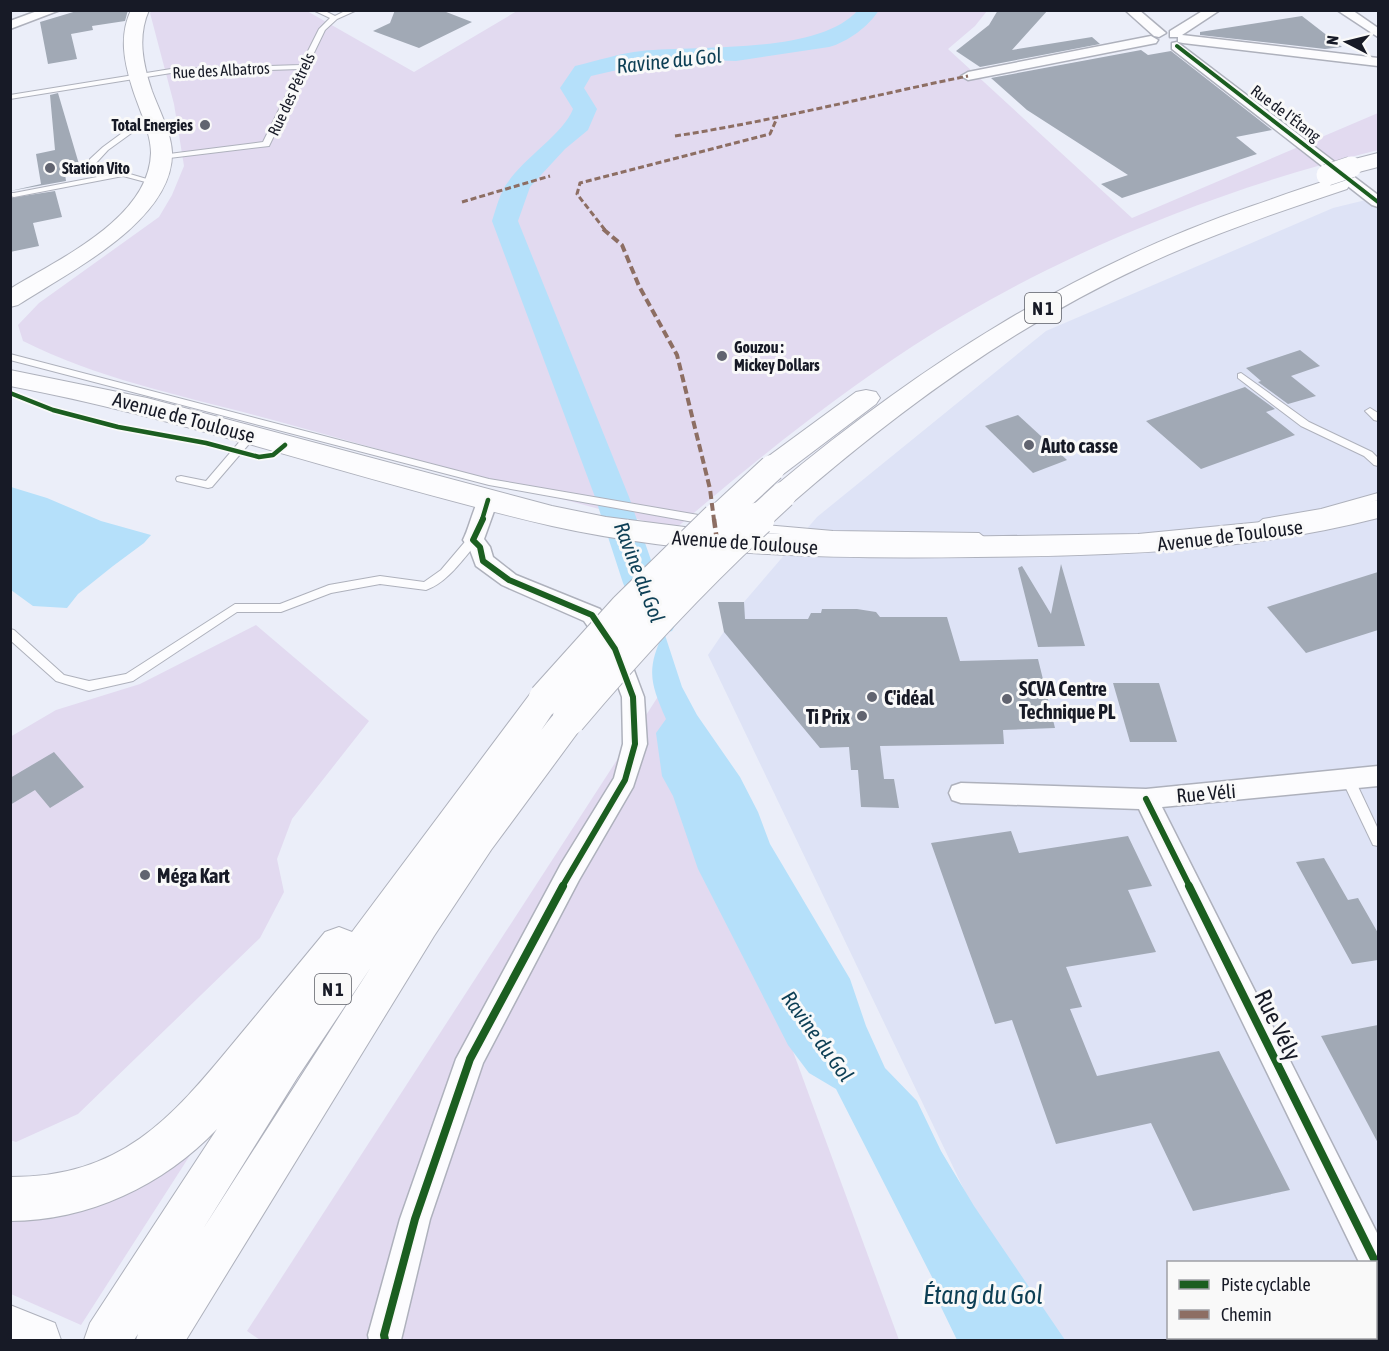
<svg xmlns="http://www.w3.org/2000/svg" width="1389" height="1351" font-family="'Asap Condensed',sans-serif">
	<rect width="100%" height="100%" fill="#ebeef9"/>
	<path fill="#dee3f6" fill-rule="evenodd" d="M 1378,197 L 1378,1340 L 1036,1340 L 708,655 L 744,602 L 817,517 L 1046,331 L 1333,208 ZM 1168,1262 L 1376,1262 L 1376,1338 L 1168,1338 Z"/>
	<g fill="#e2daf0">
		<path d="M 152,11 L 307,11 L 414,72 L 517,11 L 987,11 L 975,26 L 948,49 L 1132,218 L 1378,113 L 1378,150 C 1215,190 1054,255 913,346 C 829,401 751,464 675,529 C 541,494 407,457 273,420 C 189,397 100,380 23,341 L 18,325 L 39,303 L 159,217 L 172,195 L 184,166 L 174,104 L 150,13 Z"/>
		<polygon points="256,625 369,721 292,819 277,859 284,892 260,938 78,1114 16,1142 10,1140 10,737 56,710 140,684"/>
		<polygon points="661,692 899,1340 260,1340 247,1331"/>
		<polygon points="212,1121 81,1325 11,1294 10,1217"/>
	</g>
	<g fill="#b5e0fa">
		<polygon points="11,487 47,498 101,521 151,535 144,543 113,566 78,594 67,608 33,606 11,590"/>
		<path d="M 664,632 L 682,687 L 697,715 L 740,777 L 758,812 L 770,844 L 850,979 L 866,1026 L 885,1068 L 917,1101 L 941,1151 L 974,1206 L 1065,1340 L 957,1340 L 941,1307 L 934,1281 L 836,1089 L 809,1073 L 788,1045 L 698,869 L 673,796 L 662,776 L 656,733 L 666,719 C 650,683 646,669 664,632 Z"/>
	</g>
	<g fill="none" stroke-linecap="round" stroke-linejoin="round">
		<path fill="#b5e0fa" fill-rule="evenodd" d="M 858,10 L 879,10 C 869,26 848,42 829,47 L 736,61 L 700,60 L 639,65 L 591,76 L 584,88 L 597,109 L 588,130 L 565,149 L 530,187 L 518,221 L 629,497 L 659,583 L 677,622 L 672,631 L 659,635 L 646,631 L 623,583 L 595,497 L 492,221 C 496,209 500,192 508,182 C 524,158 564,133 573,109 L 560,88 L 575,66 C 597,61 620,53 642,51 C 698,45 819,55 858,10 Z"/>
	</g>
	<g fill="#a1a9b5">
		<polygon points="80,10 128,10 125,21 92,26 93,30 71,34 77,59 48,64 40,22"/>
		<polygon points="395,10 441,10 472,22 419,48 373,31 390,23"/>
		<polygon points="998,10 1048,10 1012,50 1092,37 1100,44 980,67 956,51 989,25"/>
		<polygon points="1302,16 1342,47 1325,49 1200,35 1200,32"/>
		<polygon points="1141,50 1148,55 1171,51 1272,130 1236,137 1257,154 1122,198 1101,184 1128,175 1027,110 991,78"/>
		<polygon points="58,93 81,171 65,174 66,181 10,191 41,184 36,154 55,150 50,95"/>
		<polygon points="55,191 62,217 33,223 39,246 10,252 10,198"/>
		<polygon points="1300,350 1320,366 1291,376 1316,396 1288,404 1258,382 1261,381 1246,368"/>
		<polygon points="1245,387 1275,409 1266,412 1295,435 1201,469 1146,421"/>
		<polygon points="1018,415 1067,460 1033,473 985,426"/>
		<polygon points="1061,564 1085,646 1038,647 1018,568 1022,566 1051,614"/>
		<polygon points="1378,572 1378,630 1306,653 1267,607"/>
		<polygon points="718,602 744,602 745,619 808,619 811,613 821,613 822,609 857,609 876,612 880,617 947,617 960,661 1038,659 1055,728 1003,730 1004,744 880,746 884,779 894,779 899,808 861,807 858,770 851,770 849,747 820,748 724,632"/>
		<polygon points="1113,683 1159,683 1177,742 1130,742"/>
		<polygon points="54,752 84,787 50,808 35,790 10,805 10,778"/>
		<polygon points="1011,831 1019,853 1128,836 1152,886 1128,890 1156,952 1066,967 1082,1007 1070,1009 1097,1076 1219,1051 1290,1190 1193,1211 1151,1123 1056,1144 1012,1020 995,1024 931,843"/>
		<polygon points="1324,858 1348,900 1358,898 1378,933 1378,960 1352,964 1296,862"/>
		<polygon points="1378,1025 1378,1143 1321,1036"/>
	</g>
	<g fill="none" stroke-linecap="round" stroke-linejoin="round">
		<defs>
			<g id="lane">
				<polygon points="313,10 323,10 335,16 347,10 357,10 337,19 325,30 269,146 161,159 157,157 161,155 263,142 299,69 171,73 10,99 10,95 171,69 301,65 319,29 330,18"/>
				<polygon points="148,114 155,116 108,150 96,163 90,163 90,159 103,147"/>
				<polygon points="123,172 157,182 153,184 123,176 14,197 10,196 11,193 14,193"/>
				<polygon points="10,354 489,479 710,517 715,521 710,525 489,485 10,360"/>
				<polygon points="1241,373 1309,422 1372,452 1378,458 1378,466 1374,465 1364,456 1301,426 1238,378 1238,374"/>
				<polygon points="1370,408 1378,413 1378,421 1374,420 1365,411"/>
				<polygon points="251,432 256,435 255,437 212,487 208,488 177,481 176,479 177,477 181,476 206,481 247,433"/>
				<polygon points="1378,493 1378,500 1321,517 1263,527 1258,523 1263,519 1321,509"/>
				<polygon points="754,524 833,531 979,533 984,537 979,541 833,539 750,531 749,528"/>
				<path d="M 473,536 L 477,537 L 478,540 L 477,543 C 462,560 448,582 426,590 L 380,584 L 331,593 L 281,612 L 237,612 L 133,681 L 89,691 L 56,681 L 10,640 L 10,629 L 14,630 L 64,675 L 89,681 L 126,674 L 235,604 L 280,604 L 329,585 L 380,576 L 424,582 L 441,570 L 469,537 Z"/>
				<polygon points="1348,775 1353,776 1378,829 1378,846 1373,845 1342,780 1343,776"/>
			</g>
			<g id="street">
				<polygon points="40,10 60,10 10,29 10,21"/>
				<polygon points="1125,10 1139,10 1166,33 1159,37 1154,36"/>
				<polygon points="1204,10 1220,10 1182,35 1378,58 1378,66 1183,43 1178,42 1178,37 1170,37 1170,31"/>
				<polygon points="1337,10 1352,10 1378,28 1378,37"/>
				<polygon points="1151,36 1158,40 1156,43 968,80 961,76 968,72"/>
				<polygon points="1177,42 1378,195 1378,207 1372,205 1172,49 1172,43"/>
				<path d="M 488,493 L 495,495 L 498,500 L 484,539 L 490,547 L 493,557 L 516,575 L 600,609 L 626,649 L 644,697 L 647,744 L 633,787 L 579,880 L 483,1063 L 430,1219 L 401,1340 L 369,1340 L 368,1335 L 400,1219 L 456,1059 L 561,864 L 614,778 L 623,744 L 622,697 L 605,651 L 584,621 L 502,585 L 476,566 L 470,550 L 463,540 C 470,526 473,508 481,495 Z"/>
				<polygon points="1378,766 1378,786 1162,807 1378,1235 1378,1283 1376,1282 1376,1262 1359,1262 1139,809 961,803 952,800 949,793 952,786 961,783 1146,789"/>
			</g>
			<g id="secondary">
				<path d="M 131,10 L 149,10 C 137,37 143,64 152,91 C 159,110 171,132 172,152 C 174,221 67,273 18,305 L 10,307 L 10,289 C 58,259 149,219 151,153 C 151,132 138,107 132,87 C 124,61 119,36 131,10 Z"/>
				<path d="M 10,370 L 147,398 L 552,506 L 606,517 L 716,531 L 880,538 L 1138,534 L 1282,520 L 1378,500 L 1378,518 C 1246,552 1113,556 976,557 C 834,559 691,557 552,526 C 370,484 195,421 10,386 Z"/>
			</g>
			<g id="highway">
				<polygon points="1378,153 1378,167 1351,174 1343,172 1340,167 1343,162"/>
				<path d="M 1339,177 L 1347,179 L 1350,184 L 1347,189 C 1278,212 1209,235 1143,266 C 1014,326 900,409 793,502 L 783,505 L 773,502 L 768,495 L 773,488 C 917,367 1073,267 1252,206 C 1281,196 1310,185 1339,177 Z"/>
				<polygon points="866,390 876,392 880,398 876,404 782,475 772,477 762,475 758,468 762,461 856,392"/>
				<path d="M 545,686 L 557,690 L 562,699 L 540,732 C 552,716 559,703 581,710 L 586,719 L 581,728 L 491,850 L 434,936 L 186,1340 L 136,1340 L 138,1334 L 134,1340 L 84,1340 L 90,1323 L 217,1129 C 164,1185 88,1221 10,1221 L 10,1177 C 121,1177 170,1120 235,1041 C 265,1005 295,968 325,932 L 339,927 L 352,932 L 533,690 ZM 371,967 L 203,1229 L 297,1078 Z"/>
				<polygon points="10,1305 55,1323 61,1340 10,1340"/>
			</g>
		</defs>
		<use href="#lane" stroke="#aeb1bc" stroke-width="2"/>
		<use href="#street" stroke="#aeb1bc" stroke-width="3"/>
		<use href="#secondary" stroke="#aeb1bc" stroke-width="2"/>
		<use href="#highway" stroke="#aeb1bc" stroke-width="2"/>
		<use href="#lane" fill="#fcfcfe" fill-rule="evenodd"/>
		<use href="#street" fill="#fcfcfe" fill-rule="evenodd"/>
		<use href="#secondary" fill="#fcfcfe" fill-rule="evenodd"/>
		<use href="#highway" fill="#fcfcfe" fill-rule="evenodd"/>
		<defs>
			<polyline id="highway-bridge-far2" points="1327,175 1351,167"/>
			<g id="highway-bridge-far1">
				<polyline points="716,520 772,468"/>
				<polyline points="756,520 783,495"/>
			</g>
			<g id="highway-bridge">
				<polyline points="545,699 626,609 718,519"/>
				<path d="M 569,719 C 629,648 690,582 758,519"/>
			</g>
		</defs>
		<use href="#highway-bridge-far2" stroke="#aeb1bc" stroke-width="22" stroke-linecap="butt"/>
		<use href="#highway-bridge-far1" stroke="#aeb1bc" stroke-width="28" stroke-linecap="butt"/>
		<use href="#highway-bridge" stroke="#aeb1bc" stroke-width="35" stroke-linecap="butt"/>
		<use href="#highway-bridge-far2" stroke="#fcfcfe" stroke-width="21"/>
		<use href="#highway-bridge-far1" stroke="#fcfcfe" stroke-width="26"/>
		<use href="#highway-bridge" stroke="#fcfcfe" stroke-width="33"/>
		<g stroke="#8d6e63" stroke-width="3" stroke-dasharray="6 3" stroke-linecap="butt">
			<path d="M 675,136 C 773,121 870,96 968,76"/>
			<polyline points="462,202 550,176"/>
			<polyline points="605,230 577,194 580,183 770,134 777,118"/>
		</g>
		<polyline stroke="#8d6e63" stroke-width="4" stroke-dasharray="8 4" stroke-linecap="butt" points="603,229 622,245 639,286 677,355 710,489 714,520"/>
		<polyline stroke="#8d6e63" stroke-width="4.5" stroke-dasharray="9 4.5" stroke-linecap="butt" points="714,519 717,541"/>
		<defs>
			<polyline id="cycleway-far3" points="1177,46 1378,202"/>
			<g id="cycleway-far2">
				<polyline points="10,393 53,410 118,427 206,443 259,457 273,455 285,445"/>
				<polyline points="482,520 488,500"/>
			</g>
			<g id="cycleway-far1">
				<polyline points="483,519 473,540 480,547 483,561 509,580 592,615 615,649 633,697 635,744 625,780 562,887"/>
				<polyline points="1146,799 1190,887"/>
			</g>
			<g id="cycleway">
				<polyline points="1189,886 1378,1267"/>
				<polyline points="385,1340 384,1335 415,1219 470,1059 563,886"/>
			</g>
		</defs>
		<use href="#cycleway-far3" stroke="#f9f9f9" stroke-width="6"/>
		<use href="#cycleway-far2" stroke="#f9f9f9" stroke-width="8"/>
		<use href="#cycleway-far1" stroke="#f9f9f9" stroke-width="10"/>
		<use href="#cycleway" stroke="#f9f9f9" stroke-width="11"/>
		<use href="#cycleway-far3" stroke="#1b5e20" stroke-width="4"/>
		<use href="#cycleway-far2" stroke="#1b5e20" stroke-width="4.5"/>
		<use href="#cycleway-far1" stroke="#1b5e20" stroke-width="6"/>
		<use href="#cycleway" stroke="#1b5e20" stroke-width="8"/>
	</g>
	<g fill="#616470" stroke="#f9f9f9" stroke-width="2">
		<circle cx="205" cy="125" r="6"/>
		<circle cx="50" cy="168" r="6"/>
		<circle cx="722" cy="356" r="6"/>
		<circle cx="1029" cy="445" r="6"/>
		<circle cx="872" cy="697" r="6"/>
		<circle cx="1007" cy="699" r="6"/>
		<circle cx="862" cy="716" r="6"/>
		<circle cx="145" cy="875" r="6"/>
	</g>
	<g text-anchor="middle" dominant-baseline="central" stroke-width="6" stroke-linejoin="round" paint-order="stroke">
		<g font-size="16" fill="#171a26" stroke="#f9f9f9">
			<text transform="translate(221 70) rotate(-3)">Rue des Albatros</text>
			<text transform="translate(291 94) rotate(-65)">Rue des Pétrels</text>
			<text transform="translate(1286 113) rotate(37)">Rue de l'Étang</text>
		</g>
		<g font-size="16" font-weight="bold" fill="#171a26" stroke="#f9f9f9" text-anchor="start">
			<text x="193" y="125" text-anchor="end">Total Energies</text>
			<text x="62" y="168">Station Vito</text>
			<text x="734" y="347">Gouzou :<tspan x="734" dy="18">Mickey Dollars</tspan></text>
		</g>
		<g fill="#f9f9f9" stroke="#5b5d65" stroke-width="1.5">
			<rect x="1025" y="293" width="36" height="30" rx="4.5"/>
			<rect x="315" y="974" width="36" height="30" rx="4.5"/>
		</g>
		<g font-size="18" font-weight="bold" fill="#171a26">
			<text x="1043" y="308">N 1</text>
			<text x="333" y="989">N 1</text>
		</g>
		<g font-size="20" fill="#171a26" stroke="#f9f9f9">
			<text transform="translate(184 417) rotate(15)">Avenue de Toulouse</text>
			<text transform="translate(1230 535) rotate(-7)">Avenue de Toulouse</text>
			<text transform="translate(745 542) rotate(4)">Avenue de Toulouse</text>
			<text transform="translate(1206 793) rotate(-5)">Rue Véli</text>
		</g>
		<g font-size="20" font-weight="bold" fill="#171a26" stroke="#f9f9f9" text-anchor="start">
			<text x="1041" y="445">Auto casse</text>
			<text x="1019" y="688">SCVA Centre<tspan x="1019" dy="23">Technique PL</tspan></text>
			<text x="884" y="697">C'idéal</text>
			<text x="850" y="716" text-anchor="end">Ti Prix</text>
			<text x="157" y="875">Méga Kart</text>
		</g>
		<g font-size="21" font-style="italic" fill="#0d3f55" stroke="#f9f9f9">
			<text transform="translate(669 60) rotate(-6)">Ravine du Gol</text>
			<text transform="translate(640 572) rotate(69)">Ravine du Gol</text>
			<text transform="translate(818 1036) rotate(54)">Ravine du Gol</text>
		</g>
		<g font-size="24" fill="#171a26" stroke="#f9f9f9">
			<text transform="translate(1278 1025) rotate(64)">Rue Vély</text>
		</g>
		<g font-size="26" font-style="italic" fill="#0d3f55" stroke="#f9f9f9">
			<text x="983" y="1295">Étang du Gol</text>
		</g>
	</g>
	<rect width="1389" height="1351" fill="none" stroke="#171a26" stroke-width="24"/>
	<rect x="1167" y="1261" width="210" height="78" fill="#f9f9f9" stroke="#9fa0a5" stroke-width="1.5"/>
	<rect x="1179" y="1280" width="30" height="9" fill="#1b5e20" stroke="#9fa0a5" stroke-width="1.5"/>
	<text x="1221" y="1291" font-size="18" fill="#171a26">Piste cyclable</text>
	<rect x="1179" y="1310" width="30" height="9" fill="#8d6e63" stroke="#9fa0a5" stroke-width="1.5"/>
	<text x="1221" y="1321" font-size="18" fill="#171a26">Chemin</text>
	<g transform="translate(1347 42) rotate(277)" stroke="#f9f9f9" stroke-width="4.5" paint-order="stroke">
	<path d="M0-4.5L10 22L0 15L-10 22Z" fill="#171a26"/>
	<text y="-9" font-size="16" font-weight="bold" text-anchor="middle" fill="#171a26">N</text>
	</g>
</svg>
